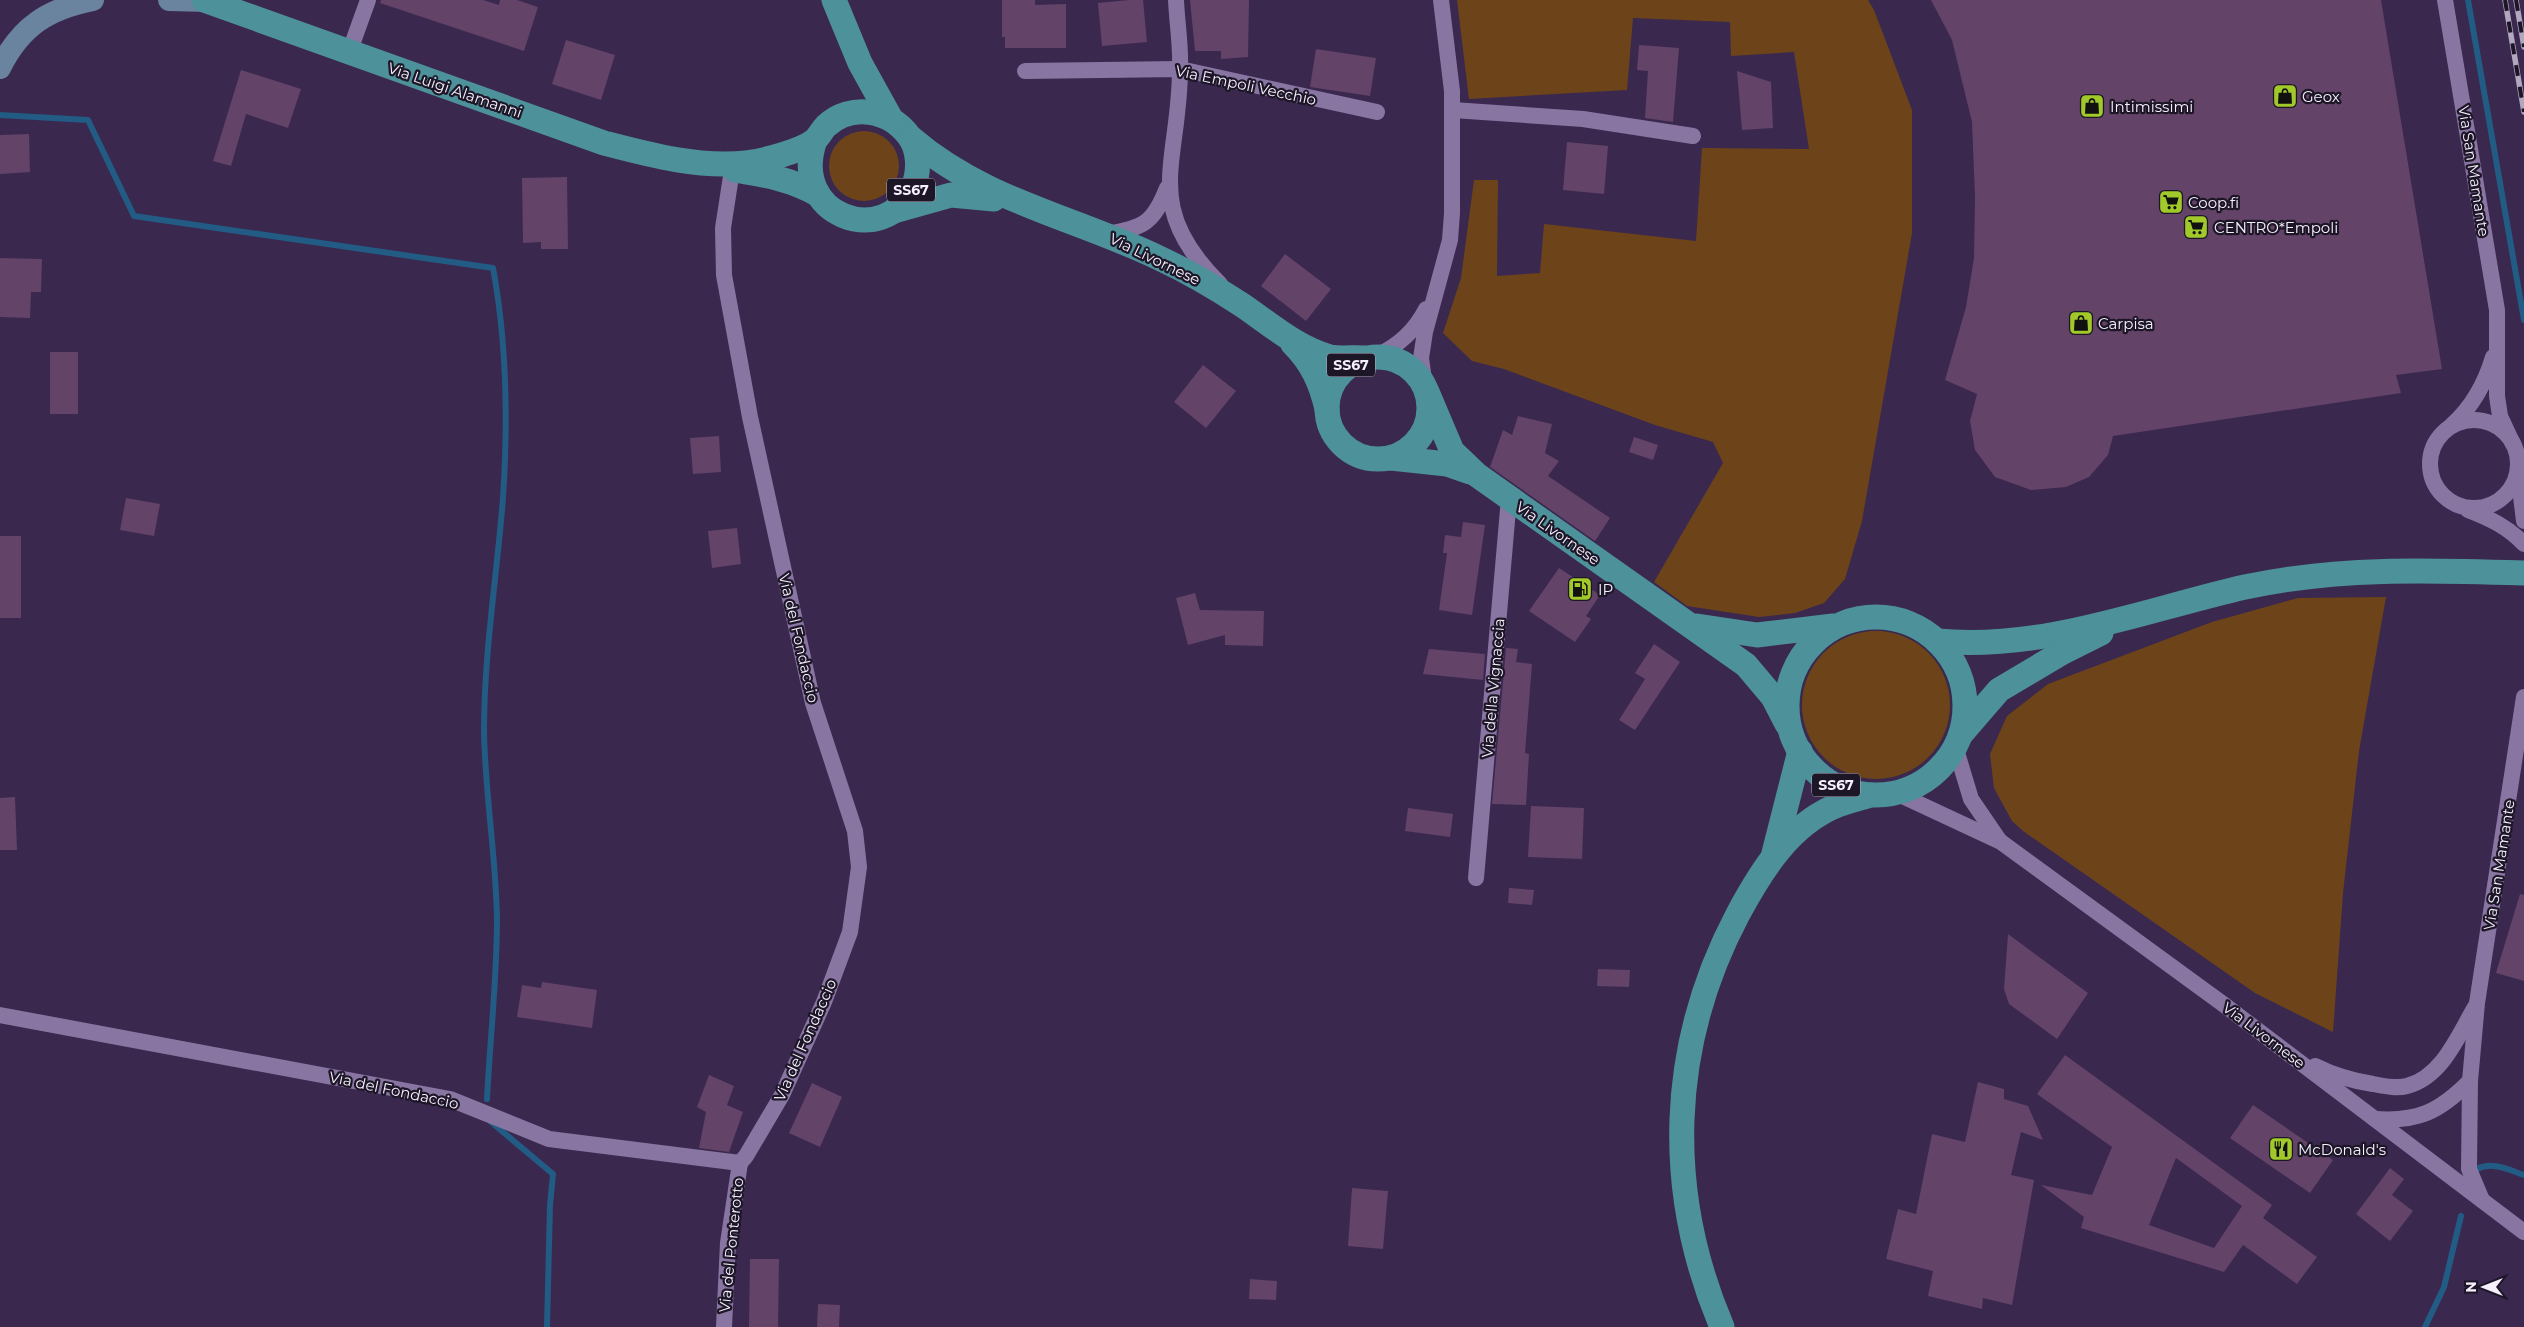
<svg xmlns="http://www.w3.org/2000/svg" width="2524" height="1327" font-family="Montserrat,sans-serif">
	<rect width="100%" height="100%" fill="#3a284f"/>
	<g fill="#6d4419">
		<polygon points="1457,0 1868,0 1874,10 1912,110 1912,233 1862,521 1845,579 1824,603 1795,613 1759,617 1687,606 1654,582 1723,463 1713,442 1655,425 1504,369 1472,361 1443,333 1461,278 1474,180 1498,180 1497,276 1540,273 1544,224 1696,241 1702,148 1809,149 1794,52 1731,56 1730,22 1633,18 1627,90 1469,99"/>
		<circle cx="864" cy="166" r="35"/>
		<polygon points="2386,597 2359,751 2343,893 2333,1032 2255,993 2023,831 2012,821 1994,788 1990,754 2007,716 2048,684 2212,622 2298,598"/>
		<circle cx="1876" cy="705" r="74"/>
	</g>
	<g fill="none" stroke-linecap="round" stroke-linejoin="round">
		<g stroke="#225b84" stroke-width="6">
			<polyline points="2468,0 2524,320"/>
			<path d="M 0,115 L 88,120 L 134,216 L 493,268 C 507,343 508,422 503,498 C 497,575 484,653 484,731 C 485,794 496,856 497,919 C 497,979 490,1039 487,1099"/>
			<polyline points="491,1122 553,1174 550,1205 547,1327"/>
			<path d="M 2477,1169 C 2492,1161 2509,1170 2524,1175"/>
			<polyline points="2425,1327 2444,1287 2461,1216"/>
		</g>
	</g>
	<g fill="#634367" fill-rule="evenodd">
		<polygon points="381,0 483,0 499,5 500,0 517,0 538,7 524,51 380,3"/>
		<polygon points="1002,0 1035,0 1035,5 1066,4 1066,48 1005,48 1005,37 1002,37"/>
		<polygon points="1129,0 1143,0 1147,42 1102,46 1098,3"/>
		<polygon points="1190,0 1249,0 1248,57 1221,59 1221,51 1195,51"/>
		<polygon points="1931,0 2381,0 2442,369 2396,375 2401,393 2113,436 2108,455 2089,477 2066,487 2031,490 1995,477 1975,450 1970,421 1977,394 1945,380 1966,307 1974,258 1975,197 1972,122 1952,40"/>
		<polygon points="566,40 615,55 601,100 552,84"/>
		<polygon points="1639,45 1679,48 1673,122 1645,118 1648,71 1637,70"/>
		<polygon points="1316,49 1376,58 1370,96 1310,87"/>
		<polygon points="241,70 301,89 288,128 246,114 231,166 213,161"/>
		<polygon points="1737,71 1771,82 1773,128 1742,130"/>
		<polygon points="29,134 30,172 0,174 0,135"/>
		<polygon points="1567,142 1608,146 1604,194 1563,190"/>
		<polygon points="567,177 568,249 541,249 541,242 523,243 522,178"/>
		<polygon points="1285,254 1331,289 1306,321 1261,286"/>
		<polygon points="0,258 42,259 41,292 31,292 30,318 0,317"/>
		<rect x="50" y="352" width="28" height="62"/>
		<polygon points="1203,365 1236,391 1206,428 1174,402"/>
		<polygon points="1518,416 1552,424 1545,453 1559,461 1548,476 1610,518 1595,541 1490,467 1503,430 1512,435"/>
		<polygon points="719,436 721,472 693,474 690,438"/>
		<polygon points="1634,437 1658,445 1653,460 1629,452"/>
		<polygon points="126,498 160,504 154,536 120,530"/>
		<polygon points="1463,522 1485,525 1472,615 1439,610 1447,553 1443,553 1445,535 1461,537"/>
		<polygon points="737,528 741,564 712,568 708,531"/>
		<rect x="0" y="536" width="21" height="82"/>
		<polygon points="1559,568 1600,595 1586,616 1591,619 1575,642 1529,611"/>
		<polygon points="1195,593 1200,610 1264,611 1263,646 1225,645 1225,635 1188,645 1176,598"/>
		<polygon points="1654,644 1680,662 1635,730 1619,720 1645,679 1635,673"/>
		<polygon points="1506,648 1518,649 1516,662 1532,664 1525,753 1529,754 1526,805 1492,804"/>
		<polygon points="1429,649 1485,654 1483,680 1423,674"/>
		<polygon points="15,797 17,850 0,850 0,798"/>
		<polygon points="1531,806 1584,808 1582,859 1528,857"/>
		<polygon points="1408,808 1453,814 1450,837 1405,831"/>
		<polygon points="1509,888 1534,890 1532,905 1508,903"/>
		<polygon points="2520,894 2524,895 2524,981 2496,973"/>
		<polygon points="2008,934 2088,993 2057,1039 2009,1004 2004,989"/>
		<polygon points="1598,969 1630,970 1629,987 1597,986"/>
		<polygon points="542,982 597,990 592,1028 517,1017 522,985 541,988"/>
		<path d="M 2065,1055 L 2272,1205 L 2263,1218 L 2317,1257 L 2297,1284 L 2243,1245 L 2224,1272 L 2081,1228 L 2084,1217 L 2041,1185 L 2092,1195 L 2112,1147 L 2037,1094 ZM 2176,1158 L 2242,1206 L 2214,1248 L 2149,1225 Z"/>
		<polygon points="709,1075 734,1086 727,1105 743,1112 729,1152 699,1148 706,1112 697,1107"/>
		<polygon points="1978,1082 2004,1089 2004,1099 2028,1106 2043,1140 2021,1132 2011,1175 2034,1180 2012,1305 1983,1298 1982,1309 1928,1296 1933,1271 1886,1259 1898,1209 1916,1214 1932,1134 1965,1142"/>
		<polygon points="812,1083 842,1097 820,1147 789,1133"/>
		<polygon points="2253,1105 2333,1160 2310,1193 2230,1138"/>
		<polygon points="2390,1168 2404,1179 2392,1195 2413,1211 2390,1241 2356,1214"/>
		<polygon points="1352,1188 1388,1191 1383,1249 1348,1246"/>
		<polygon points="750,1259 779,1259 778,1327 749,1327"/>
		<polygon points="1250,1279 1277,1281 1276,1300 1249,1299"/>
		<polygon points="818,1304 840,1305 839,1327 817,1327"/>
	</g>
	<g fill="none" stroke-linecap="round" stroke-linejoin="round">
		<g stroke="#8875a2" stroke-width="16">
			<path d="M 1176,0 C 1177,23 1181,46 1180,68 C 1180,163 1140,205 1220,284"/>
			<polyline points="2445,0 2497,310 2497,396 2500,416 2513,444"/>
			<polyline points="349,53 368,0"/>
			<polyline points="1025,71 1180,69 1377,112"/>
			<polyline points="1453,110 1583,119 1693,136"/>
			<polyline points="732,170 723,228 724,275 750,417 813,703 855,831 859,867 850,932 824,1002 782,1095 746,1156 740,1163"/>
			<path d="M 1107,234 C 1144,227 1153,224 1167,188"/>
			<path d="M 1376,356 C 1398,346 1415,331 1426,309"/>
			<polyline points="1425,387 1421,358 1425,332 1450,240 1452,213 1452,91 1441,0"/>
			<circle cx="2474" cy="464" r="44"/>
			<path d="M 2452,425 C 2473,406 2485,384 2493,357"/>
			<polyline points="2518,472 2524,521"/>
			<path d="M 2468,510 C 2489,518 2508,527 2524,544"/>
			<polyline points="1955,746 1971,799 1999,840"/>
			<polyline points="1896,793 2001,842 2223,1004 2524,1232"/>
			<polyline points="1476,878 1509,498"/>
			<polyline points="0,1015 450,1099 549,1139 740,1163"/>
			<path d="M 2315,1066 C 2333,1075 2353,1081 2373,1084 C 2384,1086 2396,1089 2407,1086 C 2442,1077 2458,1036 2475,1007"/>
			<path d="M 2375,1119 C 2418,1122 2439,1112 2470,1081"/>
			<polyline points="2482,1200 2469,1169 2470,1081 2477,1003 2524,697"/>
			<polyline points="724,1327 728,1243 740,1163"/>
		</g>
		<g stroke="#6a839e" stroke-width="22">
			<polyline points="169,0 207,1"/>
			<path d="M 0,68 C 21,26 48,9 93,0"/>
		</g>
		<g stroke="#4d919a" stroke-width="25">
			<path d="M 204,0 L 604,143 C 650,155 698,168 746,163 C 763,161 801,151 814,141 C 819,137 822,130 826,126 C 851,103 889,109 909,136 C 919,149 920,171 913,187 C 885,250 788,216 815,140"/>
			<polyline points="834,0 860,63 891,119"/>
			<path d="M 911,138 C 984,201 1074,217 1159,258 C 1187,271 1216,288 1242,305 C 1270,324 1297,348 1330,357 C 1340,359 1354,357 1364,358"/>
			<path d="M 735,170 C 765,175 791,179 817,194"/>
			<polyline points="894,211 951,195 994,199"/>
			<path d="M 1293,344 C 1312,363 1321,383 1327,409"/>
			<circle cx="1378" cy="408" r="51"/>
			<polyline points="1427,392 1452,451 1477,475 1746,665 1773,697 1787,724"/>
			<polyline points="1391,458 1447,464 1470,472"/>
			<circle cx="1876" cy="706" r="89"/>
			<polyline points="1697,626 1757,635 1833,626"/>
			<path d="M 1937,641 C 2043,651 2144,610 2245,587 C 2337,567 2430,570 2524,573"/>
			<polyline points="1961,734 1999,690 2063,652 2101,633"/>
			<polyline points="1774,853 1800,751"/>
			<path d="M 1722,1327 C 1664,1191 1668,1046 1738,914 C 1761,871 1790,824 1838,805 C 1848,801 1860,798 1871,795"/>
		</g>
		<defs>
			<g id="rail">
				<polyline points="2505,0 2524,112"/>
				<polyline points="2516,0 2524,47"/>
			</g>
		</defs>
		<use href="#rail" stroke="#b1a7bf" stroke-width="5.5"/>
		<use href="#rail" stroke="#1d1627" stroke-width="4" stroke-dasharray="11" stroke-linecap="butt"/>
	</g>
	<defs>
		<symbol id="shop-square" viewBox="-11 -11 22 22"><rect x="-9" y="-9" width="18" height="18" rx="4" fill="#a1c92a" stroke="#1d1627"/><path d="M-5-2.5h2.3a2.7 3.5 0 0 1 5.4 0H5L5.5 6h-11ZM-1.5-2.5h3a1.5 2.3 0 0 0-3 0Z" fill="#111"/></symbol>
		<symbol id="supermarket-square" viewBox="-11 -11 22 22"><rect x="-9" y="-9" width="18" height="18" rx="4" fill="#a1c92a" stroke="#1d1627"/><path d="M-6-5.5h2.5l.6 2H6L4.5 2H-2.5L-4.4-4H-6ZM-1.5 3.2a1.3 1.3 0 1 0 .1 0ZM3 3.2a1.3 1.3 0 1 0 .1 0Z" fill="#111"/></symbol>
		<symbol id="fuel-square" viewBox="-11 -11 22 22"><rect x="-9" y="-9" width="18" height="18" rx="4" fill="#a1c92a" stroke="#1d1627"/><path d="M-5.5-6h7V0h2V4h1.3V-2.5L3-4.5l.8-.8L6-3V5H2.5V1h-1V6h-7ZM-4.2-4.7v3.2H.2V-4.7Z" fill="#111"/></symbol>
		<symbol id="restaurant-square" viewBox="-11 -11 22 22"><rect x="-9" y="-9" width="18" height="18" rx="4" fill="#a1c92a" stroke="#1d1627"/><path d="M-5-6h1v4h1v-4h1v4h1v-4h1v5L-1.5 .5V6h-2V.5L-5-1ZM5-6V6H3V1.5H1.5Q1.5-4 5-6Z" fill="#111"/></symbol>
	</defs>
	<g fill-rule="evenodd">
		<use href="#shop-square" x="2271" y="82" width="28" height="28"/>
		<use href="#shop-square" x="2078" y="92" width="28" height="28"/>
		<use href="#supermarket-square" x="2157" y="188" width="28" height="28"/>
		<use href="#supermarket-square" x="2182" y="213" width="28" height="28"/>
		<use href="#shop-square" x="2067" y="309" width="28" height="28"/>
		<use href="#fuel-square" x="1566" y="575" width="28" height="28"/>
		<use href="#restaurant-square" x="2267" y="1135" width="28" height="28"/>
	</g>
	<g text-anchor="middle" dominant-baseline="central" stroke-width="4.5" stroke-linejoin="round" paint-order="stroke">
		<g fill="#1d1627" stroke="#b4aebe" stroke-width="1">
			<rect x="887" y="178.5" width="48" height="23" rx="4"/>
			<rect x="1327" y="353.5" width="48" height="23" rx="4"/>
			<rect x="1812" y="773.5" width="48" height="23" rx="4"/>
		</g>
		<g font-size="14" font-weight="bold" fill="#f5effe">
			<text x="911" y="190">SS67</text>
			<text x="1351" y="365">SS67</text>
			<text x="1836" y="785">SS67</text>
		</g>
		<g font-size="15" fill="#f5effe" stroke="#1d1627">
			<text transform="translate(1246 85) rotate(12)">Via Empoli Vecchio</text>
			<text transform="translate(455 90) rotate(19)">Via Luigi Alamanni</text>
			<text transform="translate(2474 171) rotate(81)">Via San Mamante</text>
			<text transform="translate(1155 259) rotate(26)">Via Livornese</text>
			<text transform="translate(1558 533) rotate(35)">Via Livornese</text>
			<text transform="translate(799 638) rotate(77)">Via del Fondaccio</text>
			<text transform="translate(1493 688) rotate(-85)">Via della Vignaccia</text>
			<text transform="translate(2499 865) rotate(-81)">Via San Mamante</text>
			<text transform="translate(2264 1035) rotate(37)">Via Livornese</text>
			<text transform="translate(805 1040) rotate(-66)">Via del Fondaccio</text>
			<text transform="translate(394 1090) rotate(12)">Via del Fondaccio</text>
			<text transform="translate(731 1245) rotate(-84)">Via del Ponterotto</text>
		</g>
		<g font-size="15" fill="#f5effe" stroke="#1d1627" text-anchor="start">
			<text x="2302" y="96">Geox</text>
			<text x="2110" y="106">Intimissimi</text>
			<text x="2188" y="202">Coop.fi</text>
			<text x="2214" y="227">CENTRO*Empoli</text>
			<text x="2098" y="323">Carpisa</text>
			<text x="1598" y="589">IP</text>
			<text x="2298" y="1149">McDonald's</text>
		</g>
	</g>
	<g transform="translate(2484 1287) rotate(270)" stroke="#1d1627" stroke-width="4" paint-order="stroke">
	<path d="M0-4L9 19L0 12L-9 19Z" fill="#f5effe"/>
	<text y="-8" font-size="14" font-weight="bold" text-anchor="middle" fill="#f5effe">N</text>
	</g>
</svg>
